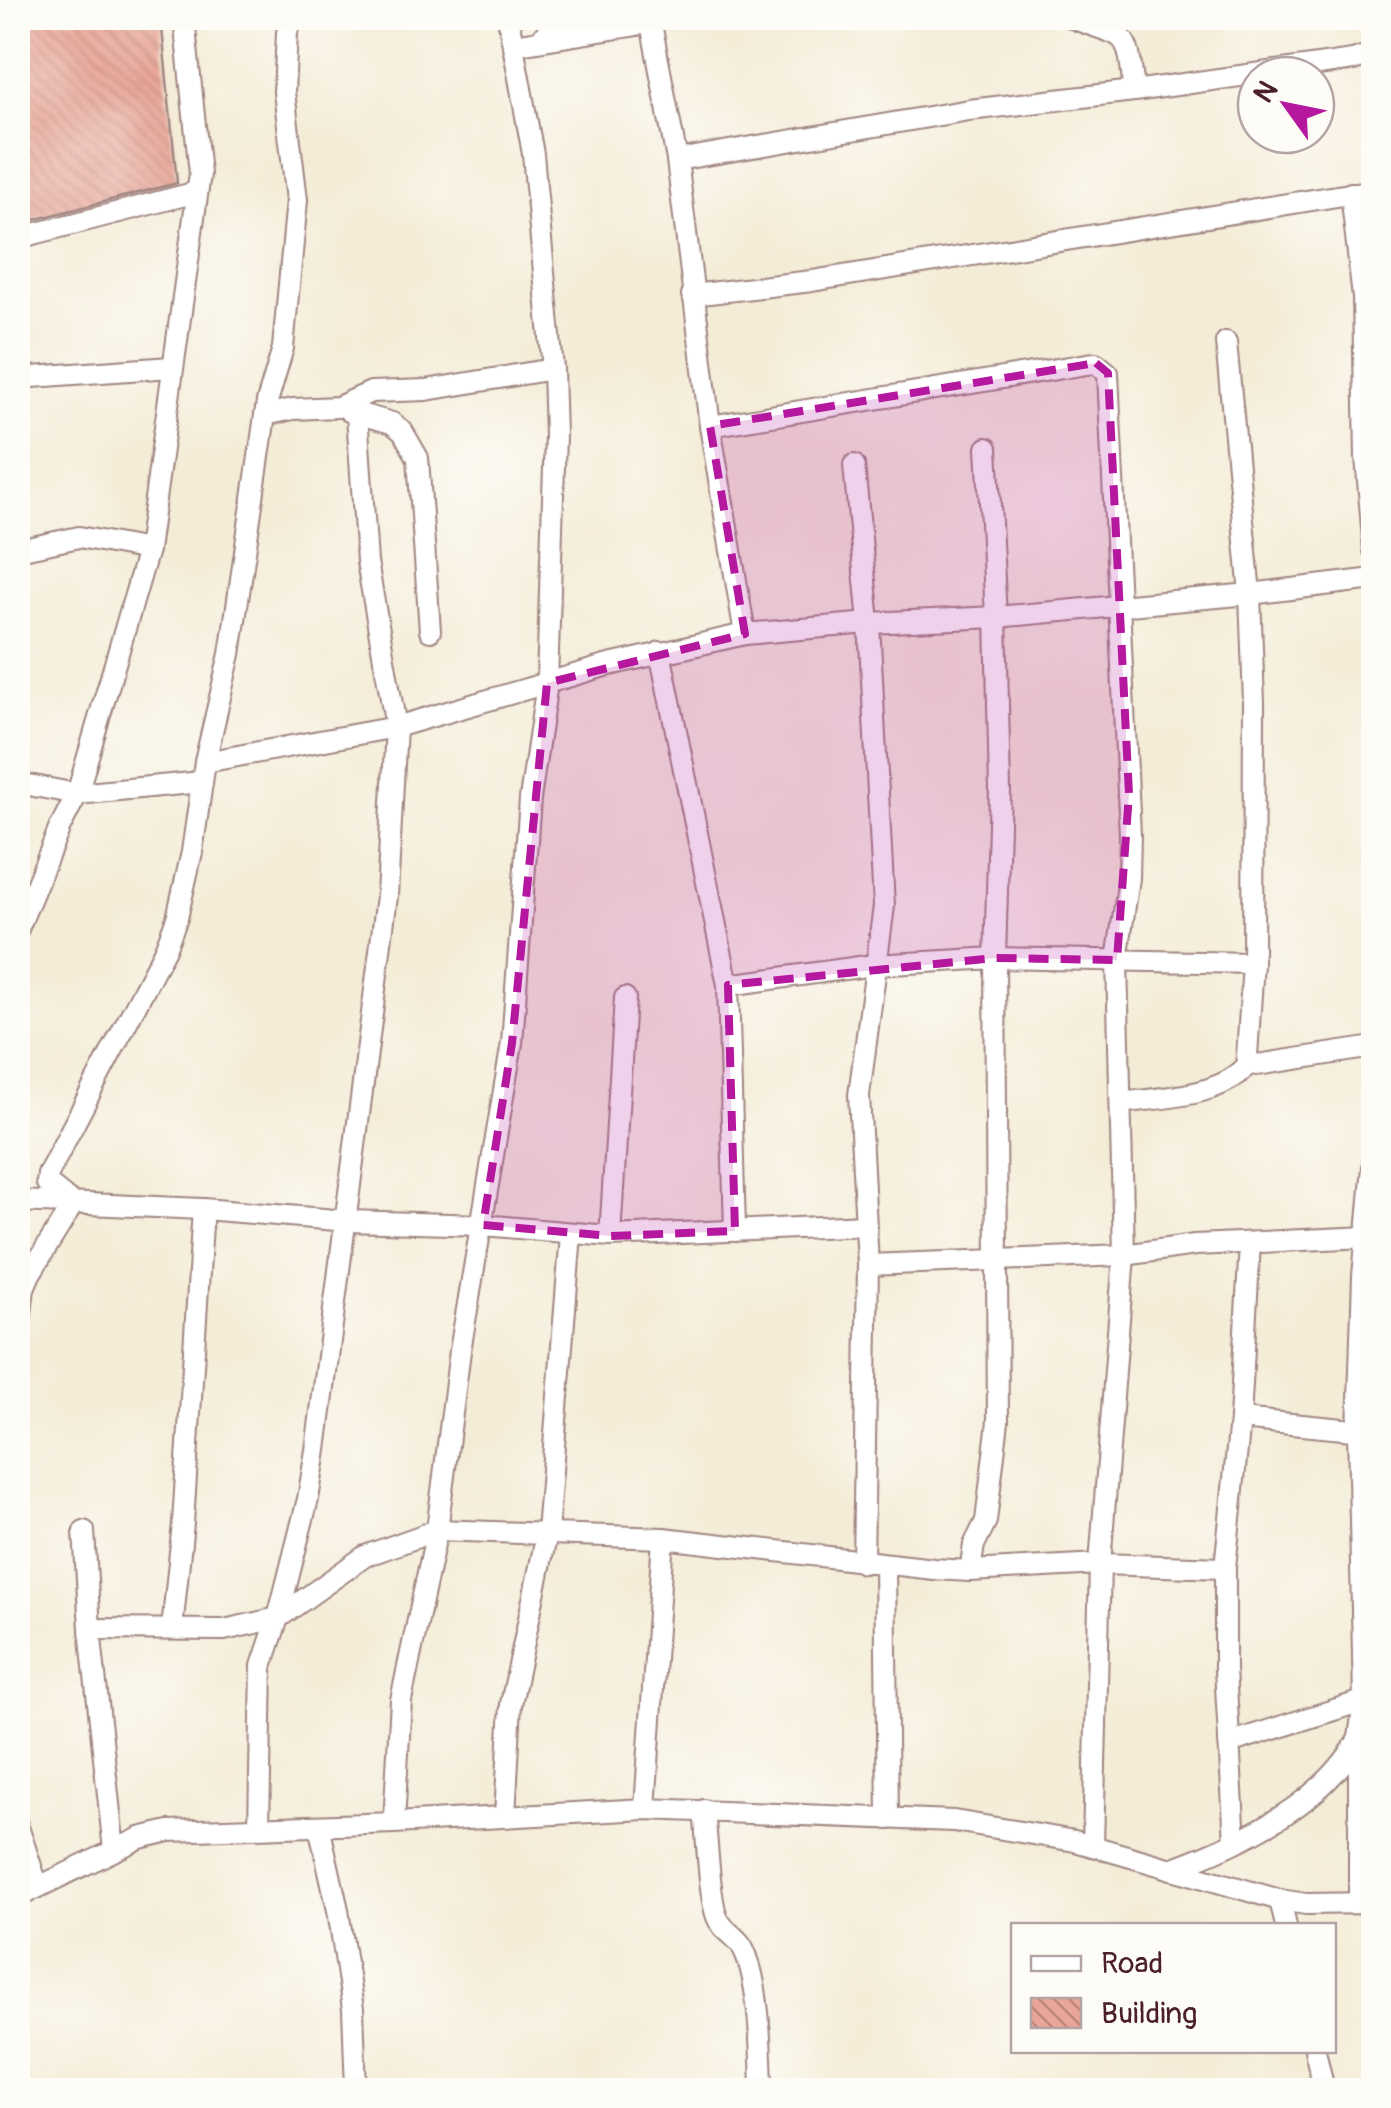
<svg xmlns="http://www.w3.org/2000/svg" width="1391" height="2108" font-family="Pangolin,sans-serif">
	<defs>
		<pattern id="building-back-hatch" width="6" height="6" patternUnits="userSpaceOnUse" patternTransform="scale(2.5)"><rect width="6" height="6" fill="#e9a597"/><path d="M-1 5l2 2M0 0l6 6M5-1l2 2" fill="none" stroke="#bf867b"/></pattern>
	</defs>
	<rect width="100%" height="100%" fill="#fdfcf7"/>
	<filter id="ink" filterUnits="userSpaceOnUse"><feTurbulence type="fractalNoise" baseFrequency=".01" numOctaves="2"/><feDisplacementMap in="SourceGraphic" scale="20" xChannelSelector="R" yChannelSelector="G"/><feConvolveMatrix kernelMatrix="1 2 1 2 8 2 1 2 1" color-interpolation-filters="sRGB"/></filter>
	<filter id="wash" filterUnits="userSpaceOnUse"><feTurbulence type="fractalNoise" baseFrequency=".0048" numOctaves="4" result="noise"/><feDisplacementMap in="SourceGraphic" scale="40" xChannelSelector="R" yChannelSelector="G"/><feGaussianBlur stdDeviation="2.25" result="paint"/><feColorMatrix in="noise" values="0 0 0 0 0 0 0 0 0 0 0 0 0 0 0 0 0 1.4 0 .05"/><feComposite in="paint" operator="in"/></filter>
	<g filter="url(#wash)">
		<rect width="100%" height="100%" fill="#f4ecd7"/>
		<g id="blocks">
			<polygon fill="url(#building-back-hatch)" points="18,18 161,18 177,183 18,224"/>
		</g>
	</g>
	<g filter="url(#ink)">
		<use href="#blocks" fill-opacity="0" stroke="#9f8681" stroke-width="2.5"/>
		<g fill="none" stroke-linecap="round" stroke-linejoin="round">
			<defs>
				<g id="street">
					<polyline points="650,18 677,160 710,426 745,634"/>
					<path d="M 1072,18 C 1128,40 1127,26 1134,91"/>
					<polyline points="540,40 559,18"/>
					<polyline points="513,45 650,23"/>
					<polyline points="677,160 969,110 1134,91 1353,60 1374,53"/>
					<polyline points="1351,193 1363,297 1366,457 1374,551"/>
					<polyline points="18,238 197,192"/>
					<polyline points="692,295 812,281 1374,190"/>
					<polyline points="1226,342 1250,594 1254,703 1253,963 1247,1056 1250,1062"/>
					<polyline points="18,378 171,367"/>
					<polyline points="349,411 392,423 403,432 418,458 430,631"/>
					<polyline points="265,415 293,409 338,407 371,392 426,390 553,369"/>
					<polyline points="710,426 1087,364 1096,363 1108,373 1130,835 1129,878 1117,960 1124,1255 1100,1564 1093,1846"/>
					<polyline points="854,465 869,623 884,906 859,1095 868,1265 863,1563"/>
					<polyline points="18,550 79,537 148,550"/>
					<polyline points="660,652 728,985 735,1231"/>
					<polyline points="205,762 396,727 605,666 745,634 869,623 996,617 1250,594 1374,579"/>
					<polyline points="18,783 77,794 202,782"/>
					<polyline points="18,929 60,827 77,794 148,550 200,174 184,18"/>
					<polyline points="728,985 874,965 995,958 1253,963"/>
					<polyline points="1250,1062 1257,1065 1374,1047"/>
					<path d="M 1121,1103 C 1162,1097 1223,1098 1250,1062"/>
					<polyline points="18,1201 203,1209 348,1221 483,1225 610,1236 866,1225"/>
					<polyline points="610,1236 625,998"/>
					<polyline points="868,1265 1124,1255 1195,1245 1368,1237"/>
					<polyline points="18,1338 24,1288 30,1274 73,1204 47,1183 48,1174 165,949 177,918 192,852 205,762 230,654 267,402 283,348 297,200 284,92 287,33 293,18"/>
					<polyline points="1240,1419 1374,1432"/>
					<polyline points="84,1531 90,1629 114,1850"/>
					<polyline points="885,1565 888,1819"/>
					<polyline points="970,1571 974,1545 986,1521 998,1421 995,958 1000,791 996,617 987,448"/>
					<polyline points="90,1629 224,1630 278,1618 365,1556 437,1530 663,1538 934,1569 970,1571 1100,1564 1225,1568"/>
					<polyline points="172,1629 183,1523 203,1209"/>
					<polyline points="1229,1743 1372,1698"/>
					<polyline points="645,1809 663,1538"/>
					<path d="M 704,1810 C 707,1836 709,1897 717,1917 C 722,1930 735,1935 742,1946 C 760,1978 761,2054 762,2090"/>
					<polyline points="505,1817 511,1704 547,1533 571,1234"/>
					<polyline points="394,1823 401,1700 437,1530 460,1351 512,1043 530,799 547,683 555,436 553,369 533,154 508,18"/>
					<polyline points="319,1826 338,1910 353,2009 356,2090"/>
					<polyline points="18,1827 38,1887"/>
					<polyline points="259,1827 262,1666 278,1618 308,1499 316,1450 387,896 396,727 367,562 357,414"/>
					<polyline points="1235,1842 1225,1669 1225,1568 1240,1419 1250,1243"/>
					<path d="M 1171,1869 C 1238,1845 1323,1804 1358,1740"/>
					<polyline points="18,1897 140,1838 169,1831 394,1823 645,1809 954,1821 1075,1841 1280,1900 1306,1904 1374,1903"/>
					<polyline points="1280,1900 1286,1926"/>
					<polyline points="1359,1903 1359,1738 1364,1700 1358,1431 1363,1276 1374,1156"/>
					<polyline points="1315,2050 1324,2090"/>
				</g>
			</defs>
			<use href="#street" stroke="#9f8681" stroke-width="24"/>
			<use href="#street" stroke="#fff" stroke-width="20"/>
		</g>
	</g>
	<path fill="#b5179e" fill-opacity="0.2" stroke="#b5179e" stroke-width="8" stroke-dasharray="20 12" stroke-linejoin="round" d="M 1096,363 L 1108,373 L 1129,794 L 1117,960 L 995,958 L 728,985 L 735,1231 L 610,1236 L 483,1225 L 512,1043 L 547,683 L 745,634 L 710,426 Z"/>
	<rect width="1391" height="2108" fill="none" stroke="#fdfcf7" stroke-width="60"/>
	<rect x="1011" y="1923" width="325" height="130" fill="#fdfcf7" stroke="#b5a4a5" stroke-width="2.5"/>
	<rect x="1031" y="1956" width="50" height="15" fill="#ffffff" stroke="#b5a4a5" stroke-width="2.5"/>
	<text x="1101" y="1973" font-size="30" fill="#4a1f2b">Road</text>
	<rect x="1031" y="1998" width="50" height="30" fill="url(#building-back-hatch)" stroke="#b5a4a5" stroke-width="2.5"/>
	<text x="1101" y="2023" font-size="30" fill="#4a1f2b">Building</text>
	<g transform="translate(1286 105) rotate(303)"><circle r="48" fill="#fdfcf7" stroke="#b5a4a5" stroke-width="2.5"/>
	<path d="M0-8L18 38L0 25L-18 38Z" fill="#b5179e"/>
	<text y="-15" font-size="28" font-weight="bold" text-anchor="middle" fill="#4a1f2b">N</text>
	</g>
</svg>
